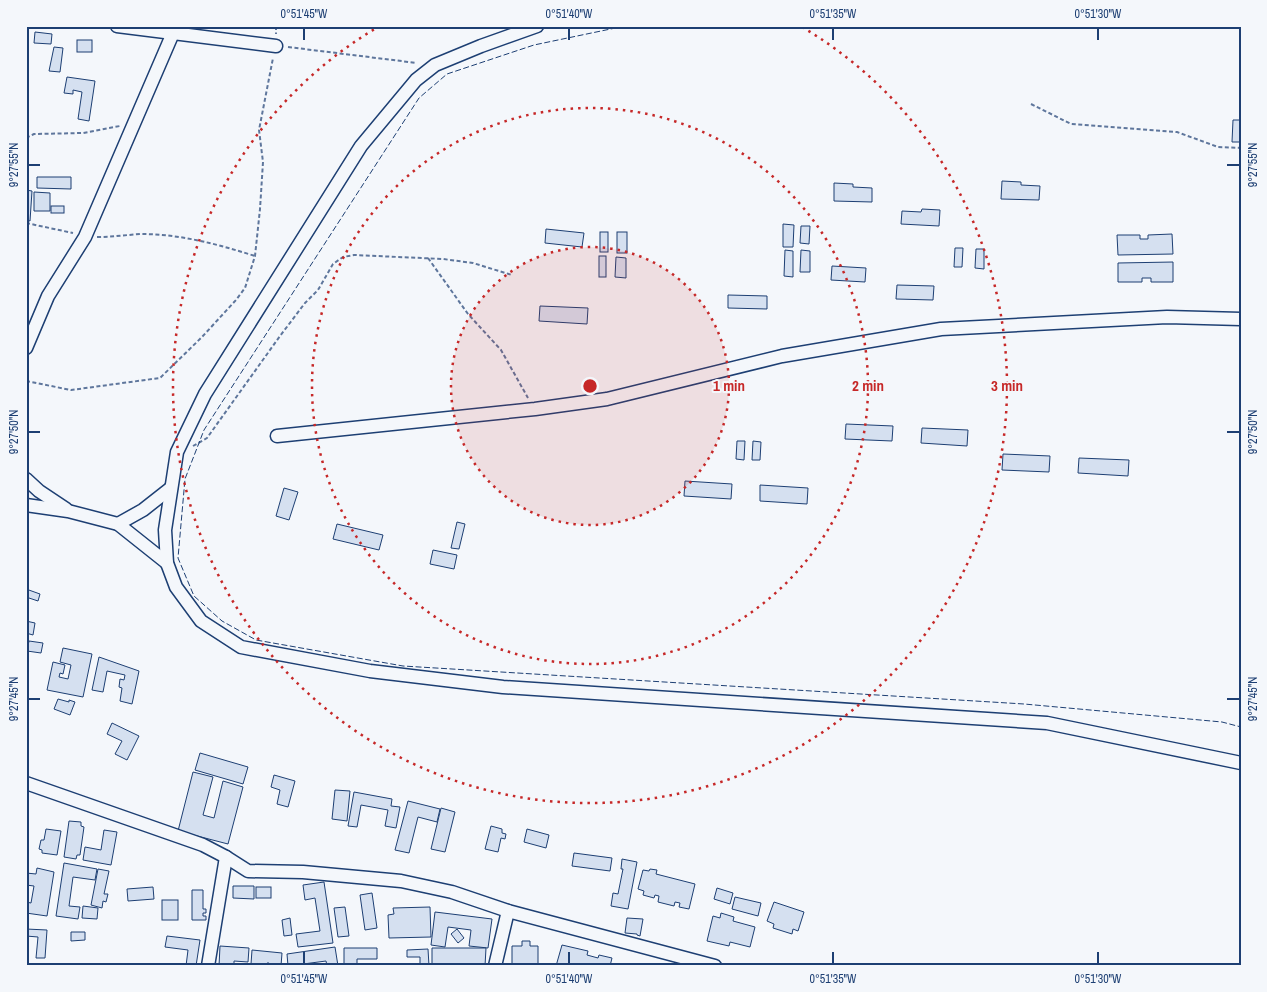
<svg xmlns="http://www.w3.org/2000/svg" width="1267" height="992" font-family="'Archivo Narrow',sans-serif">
	<rect width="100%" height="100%" fill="#f4f7fb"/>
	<g fill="#d5e0f0" stroke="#1d3f73">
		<polygon points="35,32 52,34 51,44 34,43"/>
		<rect x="77" y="40" width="15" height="12"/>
		<polygon points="54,47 63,48 60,72 49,71"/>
		<polygon points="67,77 95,81 89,121 78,119 82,92 73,90 73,94 64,93"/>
		<polygon points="1233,120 1241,120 1241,142 1232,142"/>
		<polygon points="37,177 71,177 71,189 37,188"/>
		<polygon points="1002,181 1021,182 1021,185 1040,186 1039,200 1001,199"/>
		<polygon points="834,183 853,184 853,187 872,188 872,202 834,201"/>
		<polygon points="26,190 32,191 30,221 26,220"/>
		<polygon points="34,192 50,193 50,211 34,211"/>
		<rect x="51" y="206" width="13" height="7"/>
		<polygon points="922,209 940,210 939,226 901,224 902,211 921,212"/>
		<polygon points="783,224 794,225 793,247 783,247"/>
		<polygon points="801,226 810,226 809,244 800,243"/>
		<polygon points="546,229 584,233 582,247 545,243"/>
		<rect x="600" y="232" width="8" height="20"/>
		<rect x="617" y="232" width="10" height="21"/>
		<polygon points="1172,234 1173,254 1118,255 1117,235 1140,235 1140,239 1148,239 1148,235"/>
		<polygon points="955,248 963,248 962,267 954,267"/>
		<polygon points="976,249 984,249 984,269 975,268"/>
		<polygon points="785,250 793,251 793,277 784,276"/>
		<polygon points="801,250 810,251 810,272 800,272"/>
		<rect x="599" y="256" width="7" height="21"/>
		<polygon points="616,257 626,258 626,278 615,277"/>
		<polygon points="1173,262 1173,282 1151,282 1151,278 1142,278 1142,282 1118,282 1118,263"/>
		<polygon points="832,266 866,268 865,282 831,280"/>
		<polygon points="897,285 934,286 933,300 896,299"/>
		<polygon points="728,295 767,296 767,309 728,308"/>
		<polygon points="540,306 588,308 587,324 539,321"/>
		<polygon points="846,424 893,426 892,441 845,439"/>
		<polygon points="922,428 968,430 967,446 921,443"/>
		<polygon points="737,441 745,441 744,460 736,459"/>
		<polygon points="753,441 761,442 760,460 752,460"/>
		<polygon points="1003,454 1050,456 1049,472 1002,470"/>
		<polygon points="1079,458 1129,460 1128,476 1078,473"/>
		<polygon points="685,481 732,484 731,499 684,496"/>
		<polygon points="760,485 808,488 807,504 760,501"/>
		<polygon points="284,488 298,492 289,520 276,516"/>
		<polygon points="457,522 465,524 459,549 451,548"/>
		<polygon points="337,524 383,535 379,550 333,539"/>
		<polygon points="433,550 457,555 454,569 430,564"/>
		<polygon points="26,589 40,594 38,601 26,597"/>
		<polygon points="26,621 35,623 33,635 26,633"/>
		<polygon points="29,641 43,643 41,653 27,651"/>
		<polygon points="63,648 92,654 83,697 47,690 53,662 65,665 63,674 60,673 59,677 68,679 71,665 60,662"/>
		<polygon points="99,657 139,671 132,704 120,701 122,688 119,687 120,679 124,680 125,675 107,671 103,692 92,690"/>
		<polygon points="58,699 69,702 69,700 75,702 70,715 54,709"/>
		<polygon points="112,723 139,736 127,760 115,754 122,741 107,734"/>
		<polygon points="200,753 248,767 243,784 195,770"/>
		<polygon points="193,772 213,777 203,815 214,818 223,781 243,787 228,844 178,831"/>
		<polygon points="274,775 295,781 288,807 277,804 280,790 271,787"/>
		<polygon points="335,790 350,791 347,821 332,819"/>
		<polygon points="354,792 392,799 391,806 400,807 396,828 385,826 388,810 361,805 357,827 348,826"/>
		<polygon points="408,801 440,809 437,822 418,817 409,853 395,850"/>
		<polygon points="441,808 455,812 445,852 431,849"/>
		<polygon points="69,821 81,822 81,826 84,827 80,855 77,855 76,859 64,857"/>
		<polygon points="491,826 502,829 502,833 506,834 505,839 501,838 498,852 485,849"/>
		<polygon points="46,829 61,831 57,855 42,853 42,850 39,849 41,840 44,840"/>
		<polygon points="527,829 549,835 546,848 524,842"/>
		<polygon points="104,830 117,832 111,865 83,860 85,847 101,850"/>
		<polygon points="574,853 612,858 610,871 572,866"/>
		<polygon points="622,859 637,862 628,909 611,906 613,893 618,894 623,869 621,869"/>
		<polygon points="64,863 97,869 95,880 73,877 69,906 80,907 78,919 56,916"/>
		<polygon points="37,868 54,872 47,916 26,913 26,902 31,903 34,886 26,885 26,873 36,874"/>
		<polygon points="98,869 109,871 104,894 108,894 106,902 103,901 102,908 91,905"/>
		<polygon points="650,869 657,870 656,874 695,884 689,909 679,907 680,903 675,902 674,906 658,902 659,896 655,895 654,898 643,895 644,891 638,889 643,870 649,871"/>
		<polygon points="324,882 333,943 298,947 296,934 320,931 315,898 305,900 303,885"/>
		<polygon points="233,886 254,886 254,899 233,898"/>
		<polygon points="153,887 154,899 128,901 127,889"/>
		<rect x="256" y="887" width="15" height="11"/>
		<polygon points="717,888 733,893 730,904 714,899"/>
		<polygon points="192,890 203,890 203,909 206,909 206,913 203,913 203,916 206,916 206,920 192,920"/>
		<polygon points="372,893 377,928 365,930 360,895"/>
		<polygon points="735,897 761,903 758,916 732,909"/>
		<rect x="162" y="900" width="16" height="20"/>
		<polygon points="774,902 804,912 798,931 793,929 792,934 773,928 774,924 767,921"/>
		<polygon points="83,906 98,908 97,919 82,918"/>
		<polygon points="345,907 349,936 338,937 334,908"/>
		<polygon points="430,907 431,937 389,938 388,915 394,914 393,908"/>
		<polygon points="435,912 492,919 488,948 469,946 471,930 448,927 445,947 431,945"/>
		<polygon points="721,913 734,917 733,921 755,927 750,947 730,942 729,946 707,941 713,916 720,918"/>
		<polygon points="290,918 292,935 284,936 282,920"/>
		<polygon points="627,918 643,919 640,936 637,935 637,934 625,933"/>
		<polygon points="26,929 47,930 45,958 36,958 38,937 26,936"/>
		<polygon points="457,929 464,938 458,943 451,934"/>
		<polygon points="71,932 85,932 85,940 71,941"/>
		<polygon points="167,936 200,940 196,966 186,966 188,950 165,947"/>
		<polygon points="522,941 530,941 530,946 538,946 538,966 512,966 512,946 522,946"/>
		<polygon points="562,945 588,951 587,955 598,958 599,955 612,958 610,966 556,966"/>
		<polygon points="220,946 249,948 248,962 234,961 234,966 219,966"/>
		<polygon points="335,947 338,966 327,966 326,961 288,966 287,954"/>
		<polygon points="344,948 377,948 377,959 357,959 357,966 344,966"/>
		<polygon points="432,948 486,948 485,966 432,965"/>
		<polygon points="428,949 429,966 420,966 420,957 407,957 407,950"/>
		<polygon points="252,950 282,953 281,966 269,966 269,963 267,963 267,965 251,964"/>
	</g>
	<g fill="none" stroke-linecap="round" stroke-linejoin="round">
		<defs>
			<g id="minor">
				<polyline points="117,26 276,46"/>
				<polyline points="537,26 481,46 435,65 416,80 361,146 205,394 177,452 165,530 167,563 176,587 201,621 241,647 370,671 503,687 1047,723 1241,763"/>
				<polyline points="26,348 48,296 85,237 176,26"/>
				<polyline points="277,436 535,409 607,399 782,356 941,329 1167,317 1241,319"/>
				<polyline points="26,479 39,491 66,509"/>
				<polyline points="26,505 68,511 118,524 167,563"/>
				<polyline points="118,524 143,510 171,488"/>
				<polyline points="26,783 203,845 226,857 208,966"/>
				<polyline points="226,857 248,871 303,872 401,881 452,892 508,911"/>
				<polyline points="495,966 508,911 715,966"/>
			</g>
		</defs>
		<use href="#minor" stroke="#1d3f73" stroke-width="15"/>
		<g stroke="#5e769c" stroke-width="2" stroke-dasharray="4 2.5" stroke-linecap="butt">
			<polyline points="276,26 276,34"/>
			<polyline points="288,47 417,63"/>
			<polyline points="1031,104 1071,124 1177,132 1218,147 1241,148"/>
			<polyline points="26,138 34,134 83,133 120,126"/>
			<polyline points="26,223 73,233"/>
			<path d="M 97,237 C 112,237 126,235 140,234 C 180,234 217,244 255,256"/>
			<polyline points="428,258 468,314 501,350 528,398"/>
			<polyline points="26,381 71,390 160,378 202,337 236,300 245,288 255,256 260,209 263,162 259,130 273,58"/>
			<polyline points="193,446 207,438 280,336 305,303 318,290 333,264 343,257 354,255 443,259 473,263 512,275"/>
		</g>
		<use href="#minor" stroke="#f4f7fb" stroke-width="12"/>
		<polyline stroke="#1d3f73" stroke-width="1" stroke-dasharray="6 2.5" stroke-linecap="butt" points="625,26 534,45 447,74 419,98 204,430 185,479 178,558 194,596 222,621 256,640 403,666 1024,704 1222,722 1241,727"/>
	</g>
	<path fill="none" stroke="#1d3f73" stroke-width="2" d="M 304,28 L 304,40M 569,28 L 569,40M 833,28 L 833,40M 1098,28 L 1098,40M 28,165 L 40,165M 1227,165 L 1240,165M 28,432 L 40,432M 1227,432 L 1240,432M 28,699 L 40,699M 1227,699 L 1240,699M 304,952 L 304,964M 569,952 L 569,964M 833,952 L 833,964M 1098,952 L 1098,964"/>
	<circle cx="590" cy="386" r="139" fill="#c62828" fill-opacity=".12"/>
	<g fill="none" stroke="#c62828" stroke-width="2.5" stroke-dasharray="2.5 5">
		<circle cx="590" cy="386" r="139"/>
		<circle cx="590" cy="386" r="278"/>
		<path d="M802 27A417 417 0 1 1 378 27"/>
	</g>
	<circle cx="590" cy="386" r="8" fill="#c62828" stroke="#f4f7fb" stroke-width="2.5"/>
	<g font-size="15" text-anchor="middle" font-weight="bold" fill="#c62828" stroke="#f4f7fb" stroke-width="4" stroke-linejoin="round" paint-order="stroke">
		<text x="729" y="391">1 min</text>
		<text x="868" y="391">2 min</text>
		<text x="1007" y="391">3 min</text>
	</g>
	<rect width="1267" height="992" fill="none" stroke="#f4f7fb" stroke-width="55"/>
	<rect x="28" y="28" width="1212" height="936" fill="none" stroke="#1d3f73" stroke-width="2"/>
	<g font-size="12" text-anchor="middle" fill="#1d3f73">
		<text x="304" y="18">0°51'45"W</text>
		<text x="569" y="18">0°51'40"W</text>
		<text x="833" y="18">0°51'35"W</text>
		<text x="1098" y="18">0°51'30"W</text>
		<text transform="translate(14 165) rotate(-90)" y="4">9°27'55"N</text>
		<text transform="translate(1253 165) rotate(-90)" y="4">9°27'55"N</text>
		<text transform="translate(14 432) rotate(-90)" y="4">9°27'50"N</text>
		<text transform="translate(1253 432) rotate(-90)" y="4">9°27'50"N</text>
		<text transform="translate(14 699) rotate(-90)" y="4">9°27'45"N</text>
		<text transform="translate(1253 699) rotate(-90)" y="4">9°27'45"N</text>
		<text x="304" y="983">0°51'45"W</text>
		<text x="569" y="983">0°51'40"W</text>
		<text x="833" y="983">0°51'35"W</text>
		<text x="1098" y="983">0°51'30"W</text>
	</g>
</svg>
